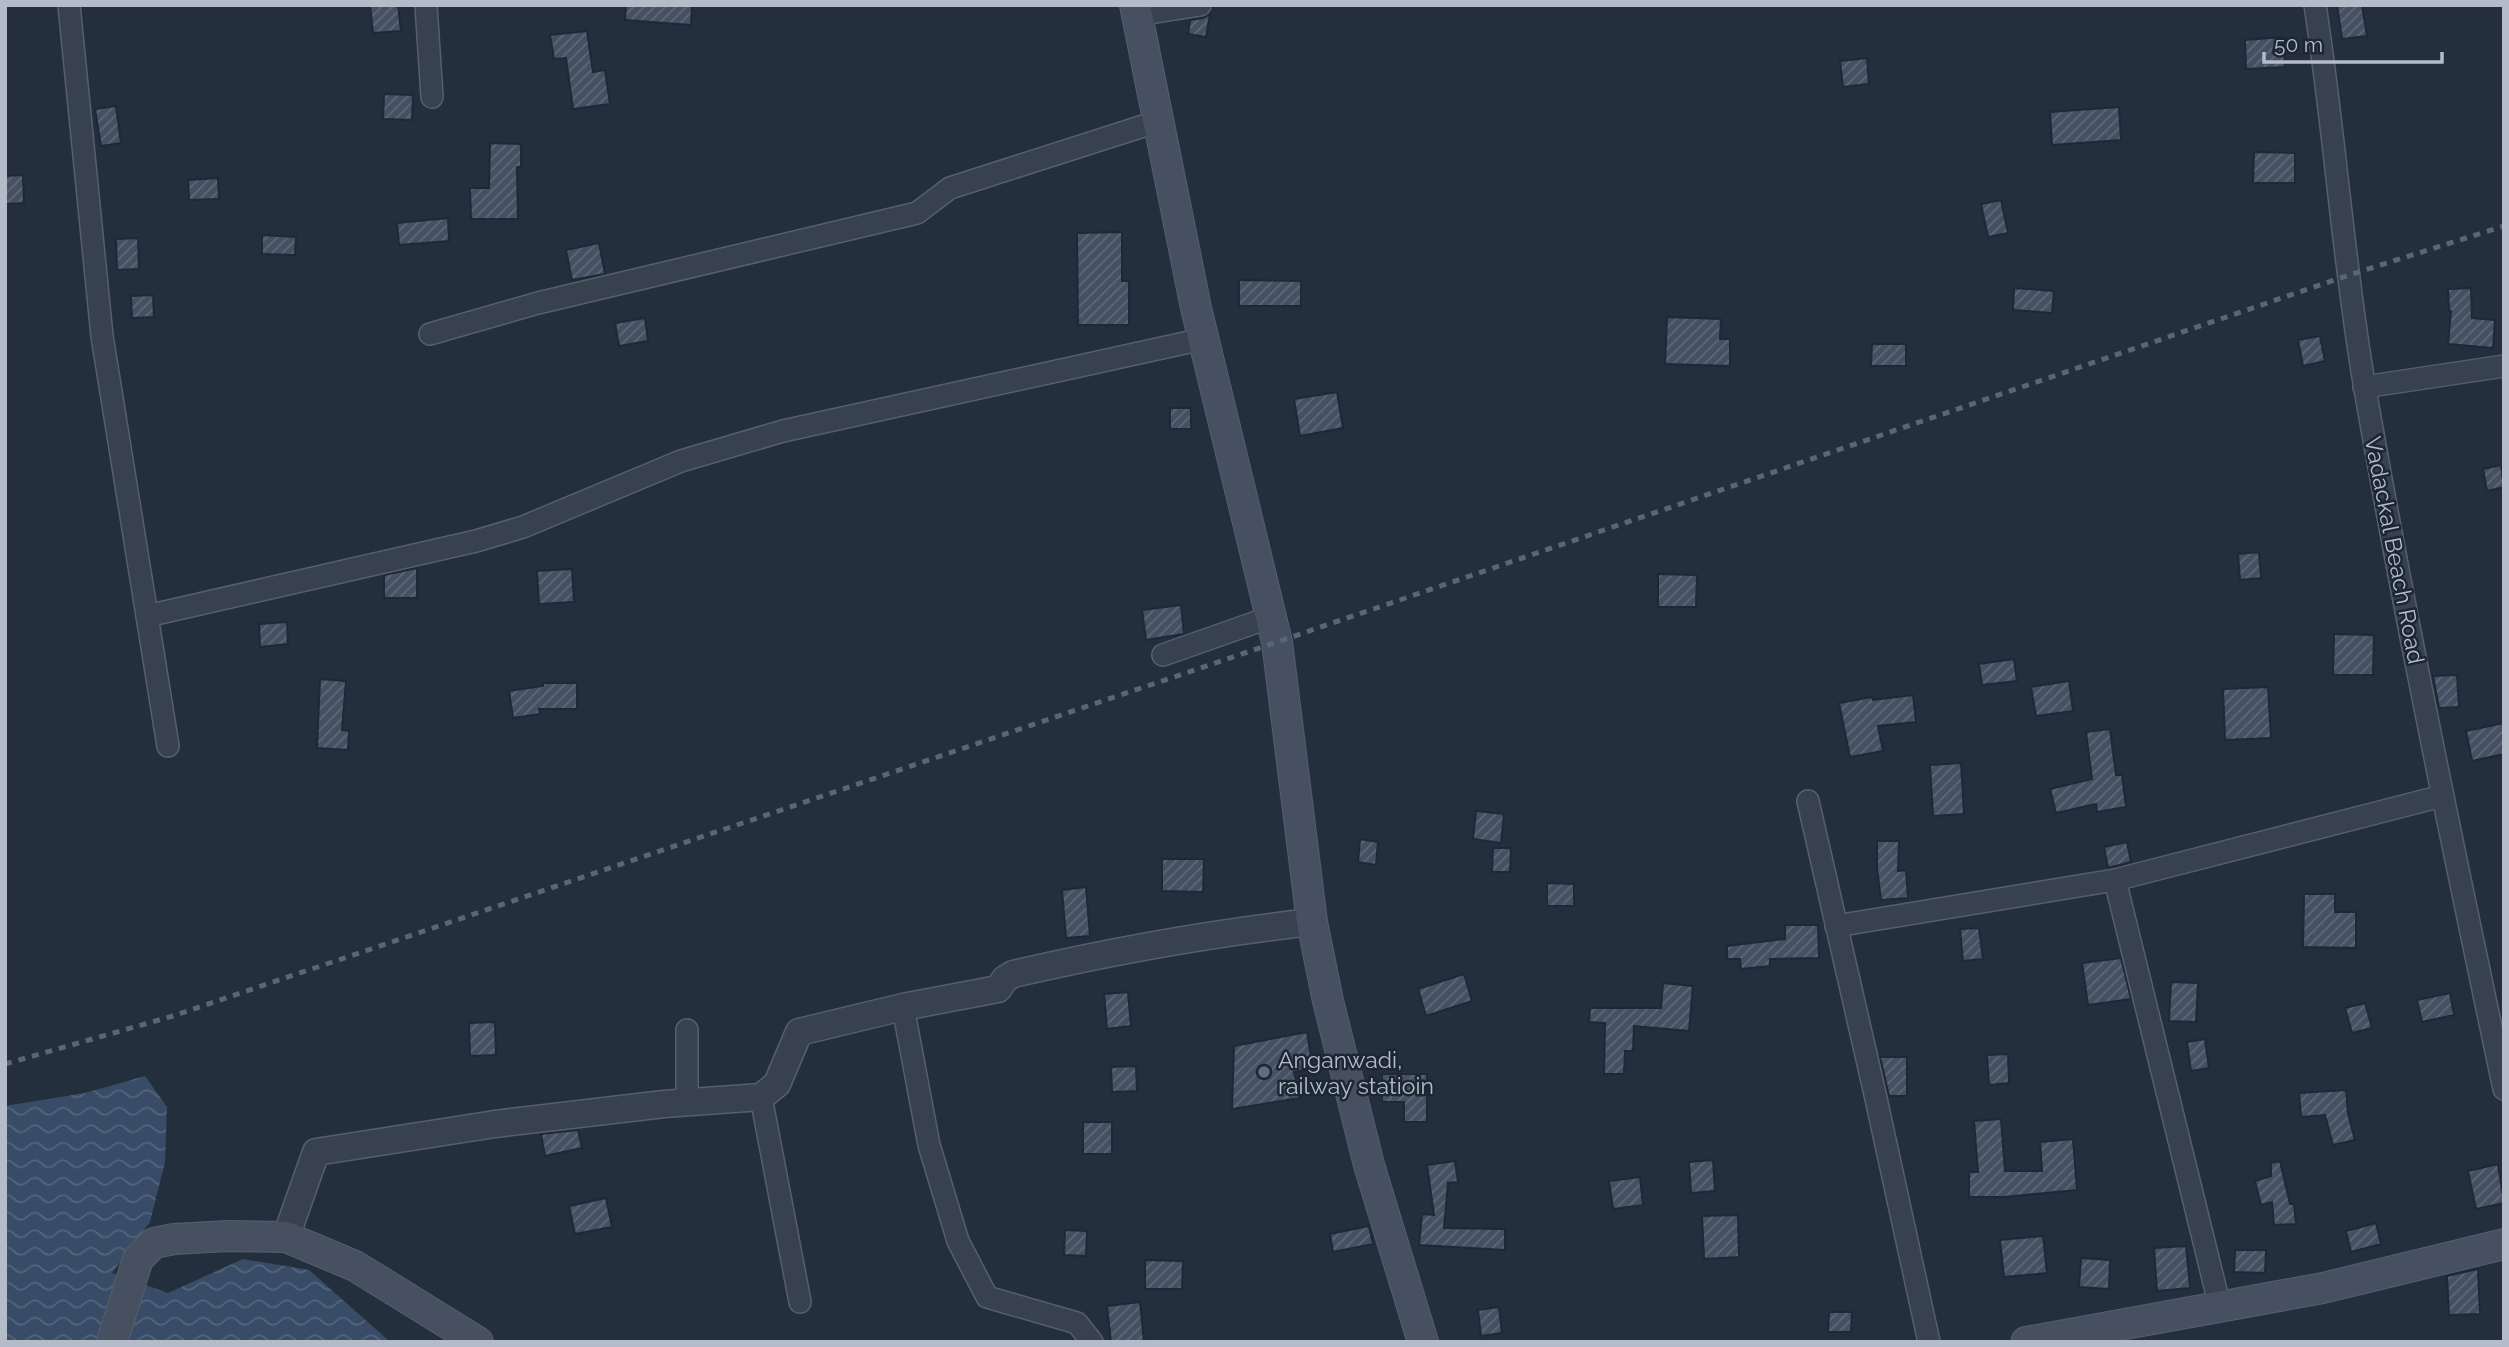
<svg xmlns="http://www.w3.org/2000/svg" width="2509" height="1347" font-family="Raleway,sans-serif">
	<defs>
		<pattern id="water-waves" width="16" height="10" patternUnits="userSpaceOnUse" patternTransform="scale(1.75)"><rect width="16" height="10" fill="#394c67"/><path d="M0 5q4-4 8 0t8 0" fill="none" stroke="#53647b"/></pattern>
		<pattern id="building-hatch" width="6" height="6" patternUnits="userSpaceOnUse" patternTransform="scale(1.75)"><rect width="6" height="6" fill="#455162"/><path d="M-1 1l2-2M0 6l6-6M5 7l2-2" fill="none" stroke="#5d6877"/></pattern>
	</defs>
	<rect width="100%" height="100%" fill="#242f3e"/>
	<polygon fill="url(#water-waves)" points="145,1076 167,1107 165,1162 150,1222 112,1273 168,1293 243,1259 309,1270 388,1340 393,1342 5,1342 5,1106 85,1093"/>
	<g fill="url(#building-hatch)" stroke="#1f2835" stroke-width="2">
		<polygon points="370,5 398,5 401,31 373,33"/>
		<polygon points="626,5 692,5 691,25 625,20"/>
		<polygon points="2337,5 2362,5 2367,36 2342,39"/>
		<polygon points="1210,14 1206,37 1188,34 1190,20 1203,18"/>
		<polygon points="587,31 593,72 605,70 610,104 573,109 566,58 554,59 550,35"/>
		<polygon points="2283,37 2285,67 2246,69 2245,40"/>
		<polygon points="1867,58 1869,84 1843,87 1840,61"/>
		<polygon points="384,94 413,95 412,120 383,119"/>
		<polygon points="116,106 121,143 101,146 95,109"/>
		<polygon points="2119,107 2121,140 2052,145 2050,112"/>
		<polygon points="490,143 521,144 521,167 517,167 518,219 471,219 470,188 489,188"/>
		<polygon points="2254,152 2295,153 2295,183 2253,183"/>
		<polygon points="23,175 24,203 5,204 5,176"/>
		<polygon points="218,178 219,199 189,200 188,180"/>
		<polygon points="2001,200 2008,233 1988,237 1981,204"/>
		<polygon points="448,218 449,241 399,245 397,223"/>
		<polygon points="1122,232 1122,281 1129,281 1129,325 1078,325 1077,233"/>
		<polygon points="262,235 296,237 295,255 262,254"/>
		<polygon points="138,238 139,269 117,270 116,239"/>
		<polygon points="599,243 605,274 572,280 566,250"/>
		<polygon points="1239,280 1301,281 1301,306 1239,306"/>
		<polygon points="2014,288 2054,291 2052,313 2013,310"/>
		<polygon points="2471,288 2472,318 2495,320 2493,348 2448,344 2451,311 2449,311 2448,289"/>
		<polygon points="153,295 154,317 132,318 131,296"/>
		<polygon points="1667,317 1721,319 1720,339 1730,339 1730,366 1665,364"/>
		<polygon points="645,318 648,341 619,346 615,323"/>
		<polygon points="2320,336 2325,361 2303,366 2298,340"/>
		<polygon points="1872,344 1906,344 1906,366 1871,366"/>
		<polygon points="1337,392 1343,428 1300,436 1294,399"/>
		<rect x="1170" y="408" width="21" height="21"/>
		<polygon points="2501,465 2504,487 2487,491 2483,469"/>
		<polygon points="2259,552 2261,578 2240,580 2238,554"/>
		<polygon points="417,568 417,598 384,598 384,575"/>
		<polygon points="572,569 574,602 539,604 537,571"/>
		<polygon points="1658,574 1697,575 1696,607 1658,607"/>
		<polygon points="1181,605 1184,634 1146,640 1142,610"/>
		<polygon points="287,622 288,644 260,647 259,624"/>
		<polygon points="2334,634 2374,635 2373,675 2333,675"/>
		<polygon points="2014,659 2017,681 1982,685 1979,664"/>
		<polygon points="2457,675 2459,707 2439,708 2433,676"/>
		<polygon points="320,679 346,681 342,730 349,731 348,750 317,748"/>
		<polygon points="2069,681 2073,711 2036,716 2031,687"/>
		<polygon points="543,683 577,683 577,709 539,709 540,714 513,718 509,691 543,686"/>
		<polygon points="2268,687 2271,738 2225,740 2223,689"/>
		<polygon points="1913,695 1916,722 1878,726 1883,751 1850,757 1839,703 1872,697 1873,700"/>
		<polygon points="2504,723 2504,754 2472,761 2466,731"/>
		<polygon points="2110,729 2116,775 2122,775 2126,807 2097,812 2096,804 2056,813 2050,789 2092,779 2086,732"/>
		<polygon points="1961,763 1964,814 1933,816 1930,765"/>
		<polygon points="1476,811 1504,814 1501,843 1473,839"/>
		<polygon points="1360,839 1378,842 1376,865 1358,862"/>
		<polygon points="1877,841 1899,841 1898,871 1906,870 1908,898 1881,900 1877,868"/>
		<polygon points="2127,842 2131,862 2108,868 2104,847"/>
		<polygon points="1493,848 1511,848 1510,872 1492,872"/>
		<polygon points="1162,859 1204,859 1203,892 1162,891"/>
		<polygon points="1547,883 1574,884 1574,906 1547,906"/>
		<polygon points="1086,887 1090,936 1066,938 1062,890"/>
		<polygon points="2304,894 2335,894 2335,912 2356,912 2356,948 2303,947"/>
		<polygon points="1785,925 1818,925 1819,958 1770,959 1770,966 1741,969 1740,959 1727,959 1727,946 1785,939"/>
		<polygon points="1979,928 1983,959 1963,961 1960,929"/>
		<polygon points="2121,958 2131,999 2088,1005 2082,963"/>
		<polygon points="1464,974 1472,1001 1426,1016 1418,989"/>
		<polygon points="2171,982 2198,983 2196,1022 2169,1021"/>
		<polygon points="1663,983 1693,986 1689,1031 1634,1026 1633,1051 1625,1051 1624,1074 1604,1074 1605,1023 1589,1022 1590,1008 1661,1008"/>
		<polygon points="1128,992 1131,1026 1107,1029 1104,994"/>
		<polygon points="2450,993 2454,1015 2422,1022 2417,1000"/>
		<polygon points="2365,1003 2372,1028 2352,1033 2345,1008"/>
		<polygon points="495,1022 496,1055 470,1056 469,1023"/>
		<polygon points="1307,1032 1313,1069 1294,1072 1300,1098 1232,1109 1234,1046"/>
		<polygon points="2205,1039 2209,1068 2191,1071 2187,1042"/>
		<polygon points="2008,1054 2009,1083 1989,1085 1987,1055"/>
		<polygon points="1880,1057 1907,1057 1907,1096 1889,1096"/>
		<polygon points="1136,1066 1137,1091 1112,1092 1111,1067"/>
		<polygon points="1382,1074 1427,1074 1427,1122 1404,1122 1404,1102 1382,1102"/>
		<polygon points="2346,1090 2348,1113 2355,1140 2333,1145 2325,1115 2301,1117 2299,1093"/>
		<polygon points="2001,1119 2005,1171 2042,1171 2040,1142 2073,1139 2077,1190 2004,1197 1969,1197 1969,1172 1978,1172 1974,1121"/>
		<rect x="1083" y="1122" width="29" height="32"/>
		<polygon points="578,1130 582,1148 545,1156 541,1134"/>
		<polygon points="1713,1160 1715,1191 1691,1193 1689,1162"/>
		<polygon points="1455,1161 1458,1182 1448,1183 1444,1228 1505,1229 1505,1250 1419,1245 1422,1214 1434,1215 1427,1165"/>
		<polygon points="2280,1161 2290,1204 2294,1204 2296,1224 2274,1225 2272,1202 2261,1205 2255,1181 2271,1176 2271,1163"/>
		<polygon points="2498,1164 2504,1203 2476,1209 2468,1171"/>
		<polygon points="1640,1177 1643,1205 1613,1209 1609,1181"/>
		<polygon points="606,1198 612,1227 575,1234 569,1206"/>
		<polygon points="1738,1215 1739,1257 1704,1259 1702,1216"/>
		<polygon points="2376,1223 2381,1244 2351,1252 2346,1231"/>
		<polygon points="1369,1226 1373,1244 1333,1252 1330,1234"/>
		<polygon points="1065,1230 1087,1231 1086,1256 1064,1255"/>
		<polygon points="2043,1236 2047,1273 2004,1277 2000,1240"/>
		<polygon points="2186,1246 2190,1288 2157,1291 2154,1248"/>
		<polygon points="2235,1250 2266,1250 2265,1273 2234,1272"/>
		<polygon points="2081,1258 2110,1260 2109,1289 2079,1287"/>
		<polygon points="1145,1260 1183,1261 1182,1289 1145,1289"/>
		<polygon points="2478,1269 2480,1314 2449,1315 2447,1276"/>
		<polygon points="1140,1302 1144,1342 1111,1342 1107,1306"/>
		<polygon points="1499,1307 1502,1333 1481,1336 1478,1310"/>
		<polygon points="1829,1312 1852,1312 1851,1332 1828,1332"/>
	</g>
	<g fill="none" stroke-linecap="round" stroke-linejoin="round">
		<defs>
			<g id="minor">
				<polyline points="69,5 102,336 168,746"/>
				<polyline points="426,5 432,97"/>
				<path d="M 2315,5 C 2335,133 2343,262 2365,389 C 2406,624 2455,857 2504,1089"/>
				<polyline points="1137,15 1200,5"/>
				<polyline points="430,334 538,303 917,213 950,188 1159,121"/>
				<polyline points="2364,387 2504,366"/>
				<polyline points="147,616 476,541 523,527 681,461 783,431 1203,339"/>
				<polyline points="1163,655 1271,617"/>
				<polyline points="1808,801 1875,1094 1929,1342"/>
				<polyline points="2115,880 2220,1307"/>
				<polyline points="1836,926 2115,880 2442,796"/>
				<polyline points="903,1007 929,1145 958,1241 987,1297 1077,1323 1092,1342"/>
				<polyline points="687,1030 687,1102"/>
				<polyline points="761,1097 800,1302"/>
			</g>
			<path id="tertiary" d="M 286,1237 L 316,1152 L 495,1124 L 664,1104 L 761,1097 L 777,1084 L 799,1032 L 903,1007 L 998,989 L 1005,979 L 1013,974 C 1112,951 1212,933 1312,922"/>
			<g id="secondary">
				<polyline points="1135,5 1196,308 1277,642 1312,922 1328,1001 1369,1165 1423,1342"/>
				<polyline points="112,1342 138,1259 154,1243 174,1239 228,1236 286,1237 355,1266 478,1342"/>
				<polyline points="2026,1342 2323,1288 2504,1244"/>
			</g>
		</defs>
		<use href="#minor" stroke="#565f6c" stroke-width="24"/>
		<use href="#tertiary" stroke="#565f6c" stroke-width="29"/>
		<use href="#secondary" stroke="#565f6c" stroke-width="32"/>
		<use href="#minor" stroke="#38414e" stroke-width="21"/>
		<use href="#tertiary" stroke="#38414e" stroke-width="26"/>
		<use href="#secondary" stroke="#465061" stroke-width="30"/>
		<polyline stroke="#5a6575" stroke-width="5" stroke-dasharray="7 7" stroke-linecap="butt" points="5,1064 173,1016 1277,642 2349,275 2504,226"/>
	</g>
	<circle fill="#5c6f8a" stroke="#1d2633" stroke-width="2.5" cx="1264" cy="1072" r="7"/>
	<g text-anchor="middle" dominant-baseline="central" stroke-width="5" stroke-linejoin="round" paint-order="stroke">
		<g font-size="23" fill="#b4bcc9" stroke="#1d2633">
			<text transform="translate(2395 550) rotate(79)">Vadackal Beach Road</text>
		</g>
		<g font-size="23" fill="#b4bcc9" stroke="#1d2633" text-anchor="start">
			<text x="1278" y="1059">Anganwadi,<tspan x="1278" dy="26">railway statioin</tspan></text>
		</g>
	</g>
	<rect width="2509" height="1347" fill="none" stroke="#b4bcc9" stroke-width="14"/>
	<path d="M2264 52v10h178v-10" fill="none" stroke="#b4bcc9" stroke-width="3.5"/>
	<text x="2274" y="52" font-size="21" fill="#b4bcc9" stroke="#1d2633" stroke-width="5" paint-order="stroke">50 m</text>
</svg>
